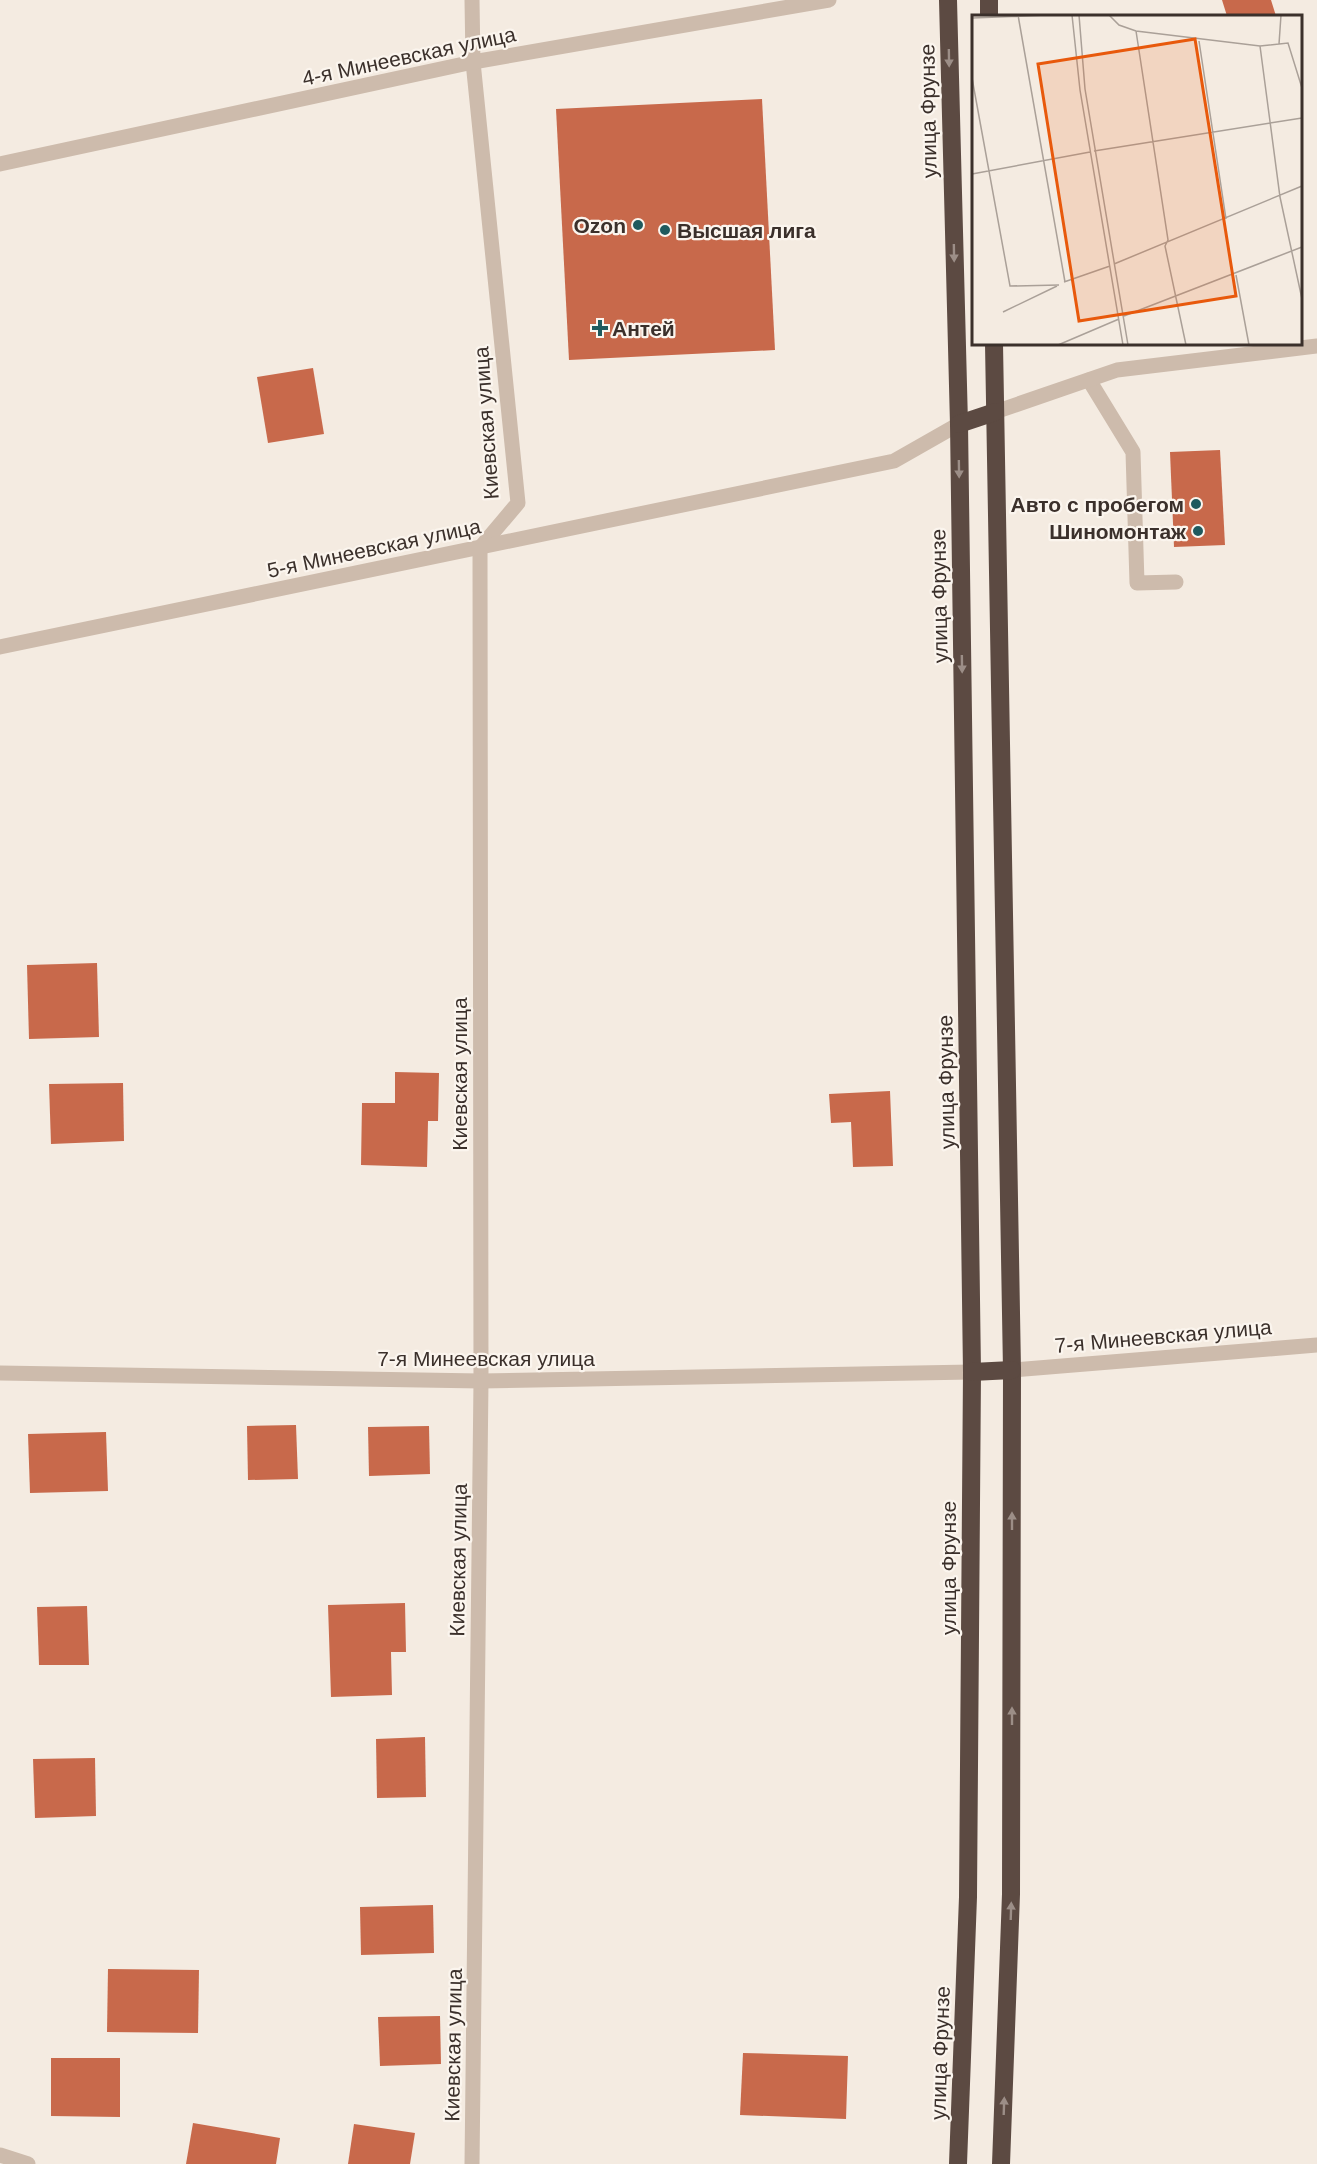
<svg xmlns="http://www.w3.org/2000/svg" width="1317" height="2164" font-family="Arial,sans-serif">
	<rect width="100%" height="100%" fill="#f4ebe1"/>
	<g fill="#c8694b">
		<polygon points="1222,0 1271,0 1276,16 1227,16"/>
		<polygon points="762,99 775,350 569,360 556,109"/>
		<polygon points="313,368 324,434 268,443 257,377"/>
		<polygon points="1220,450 1225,545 1174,547 1170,452"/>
		<polygon points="97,963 99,1037 29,1039 27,965"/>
		<polygon points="395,1072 439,1073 438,1121 428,1121 427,1167 361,1165 362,1103 395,1103"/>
		<polygon points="123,1083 124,1141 51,1144 49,1084"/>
		<polygon points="890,1091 893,1166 853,1167 851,1122 831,1123 829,1094"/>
		<polygon points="296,1425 298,1479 248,1480 247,1426"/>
		<polygon points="429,1426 430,1474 369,1476 368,1427"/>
		<polygon points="106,1432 108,1491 30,1493 28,1434"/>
		<polygon points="405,1603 406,1652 391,1652 392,1695 331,1697 328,1605"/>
		<polygon points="87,1606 89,1665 39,1665 37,1607"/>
		<polygon points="425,1737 426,1797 377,1798 376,1739"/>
		<polygon points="95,1758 96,1816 35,1818 33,1759"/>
		<polygon points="433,1905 434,1953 361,1955 360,1907"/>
		<polygon points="108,1969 199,1970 198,2033 107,2032"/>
		<polygon points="440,2016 441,2064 380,2066 378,2017"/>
		<polygon points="743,2053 848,2056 846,2119 740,2115"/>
		<polygon points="51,2058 120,2058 120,2117 51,2116"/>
		<polygon points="193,2123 280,2138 276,2164 186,2164"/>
		<polygon points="354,2124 415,2133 410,2164 348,2164"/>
	</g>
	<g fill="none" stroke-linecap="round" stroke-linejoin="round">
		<polyline stroke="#cdbbac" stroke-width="15" points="1089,380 1133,452 1137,583 1176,582"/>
		<g stroke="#cdbbac" stroke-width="15">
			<polyline points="472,0 473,62 518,503 480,548 481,1381 472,2164"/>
			<polyline points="0,164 473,62 829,0"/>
			<polyline points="995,412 1117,370 1317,346"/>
			<polyline points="0,647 894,461 959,424"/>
			<polyline points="1012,1370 1317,1345"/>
			<polyline points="0,1373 481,1381 972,1372"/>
			<polyline points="0,2155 28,2164"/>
		</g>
		<g stroke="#5c4a42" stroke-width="18">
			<polyline points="948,0 959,424 972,1372 968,1897 958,2164"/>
			<polyline points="989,0 989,16"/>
			<polyline points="994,344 1012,1370 1011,1894 1001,2164"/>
			<polyline points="959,424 995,412"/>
			<polyline points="972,1372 1012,1370"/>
		</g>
	</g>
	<defs><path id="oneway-solid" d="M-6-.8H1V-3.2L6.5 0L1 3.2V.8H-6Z" transform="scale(1.5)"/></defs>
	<g fill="#9c8e87">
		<use href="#oneway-solid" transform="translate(949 58) rotate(89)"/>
		<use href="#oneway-solid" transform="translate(954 253) rotate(89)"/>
		<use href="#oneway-solid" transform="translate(959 469) rotate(89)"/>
		<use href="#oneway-solid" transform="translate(962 664) rotate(89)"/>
		<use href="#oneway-solid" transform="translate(1012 1521) rotate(-90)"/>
		<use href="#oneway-solid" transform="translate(1012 1716) rotate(-90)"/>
		<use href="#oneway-solid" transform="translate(1011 1911) rotate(-88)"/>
		<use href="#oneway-solid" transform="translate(1004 2106) rotate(-88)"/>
	</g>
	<g fill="#1f5a5e" stroke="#fbf5ee" stroke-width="2">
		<circle cx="638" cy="225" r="6"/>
		<circle cx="665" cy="230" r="6"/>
		<path d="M597 319h6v6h6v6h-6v6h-6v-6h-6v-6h6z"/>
		<circle cx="1196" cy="504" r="6"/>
		<circle cx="1198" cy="531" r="6"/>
	</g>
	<g text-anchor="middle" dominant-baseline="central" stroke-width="4.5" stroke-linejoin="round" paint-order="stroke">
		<g font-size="21" fill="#3b302b" stroke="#fbf5ee">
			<text transform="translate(409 56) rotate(-12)">4-я Минеевская улица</text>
			<text transform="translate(928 111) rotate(-91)">улица Фрунзе</text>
			<text transform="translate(486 423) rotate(-94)">Киевская улица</text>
			<text transform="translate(374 548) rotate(-12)">5-я Минеевская улица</text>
			<text transform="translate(939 596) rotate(-91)">улица Фрунзе</text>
			<text transform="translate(459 1074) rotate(-90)">Киевская улица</text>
			<text transform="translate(946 1082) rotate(-91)">улица Фрунзе</text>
			<text transform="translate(1163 1336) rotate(-5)">7-я Минеевская улица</text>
			<text x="486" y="1358">7-я Минеевская улица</text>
			<text transform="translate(458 1560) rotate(-89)">Киевская улица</text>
			<text transform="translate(948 1568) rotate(-90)">улица Фрунзе</text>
			<text transform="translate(453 2045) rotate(-89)">Киевская улица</text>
			<text transform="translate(940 2053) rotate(-88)">улица Фрунзе</text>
		</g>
		<g font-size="21" font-weight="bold" fill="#3b302b" stroke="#fbf5ee" text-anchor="end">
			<text x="626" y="225">Ozon</text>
			<text x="677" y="230" text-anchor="start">Высшая лига</text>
			<text x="612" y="328" text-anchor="start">Антей</text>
			<text x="1184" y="504">Авто с пробегом</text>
			<text x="1186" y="531">Шиномонтаж</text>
		</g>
	</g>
	<g transform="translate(972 15)">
		<rect width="330" height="330" fill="#f4ebe1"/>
		<path fill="none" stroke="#aaa098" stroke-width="1.5" d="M 46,0 L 93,267M 100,0 L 108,75 L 151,330M 107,0 L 113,74 L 156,330M 137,0 L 147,10 L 164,16 L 288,31 L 316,28 L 330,73M 0,3 L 75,0M 164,16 L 196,225 L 193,231 L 214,330M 227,26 L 254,204M 307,29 L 309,0M 288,31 L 308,182 L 330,284M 0,63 L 38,271 L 87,270M 122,136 L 330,103M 0,159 L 118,137M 142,249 L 330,171M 264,260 L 277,330M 92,267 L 138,251M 31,297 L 85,271M 152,301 L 330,232M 86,330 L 147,304"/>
		<path fill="#e8590c" fill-opacity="0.15" stroke="#e8590c" stroke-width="3" d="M 223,24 L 264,281 L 107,306 L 66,49 Z"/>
		<rect width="330" height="330" fill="none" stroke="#3b302b" stroke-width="3"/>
	</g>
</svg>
